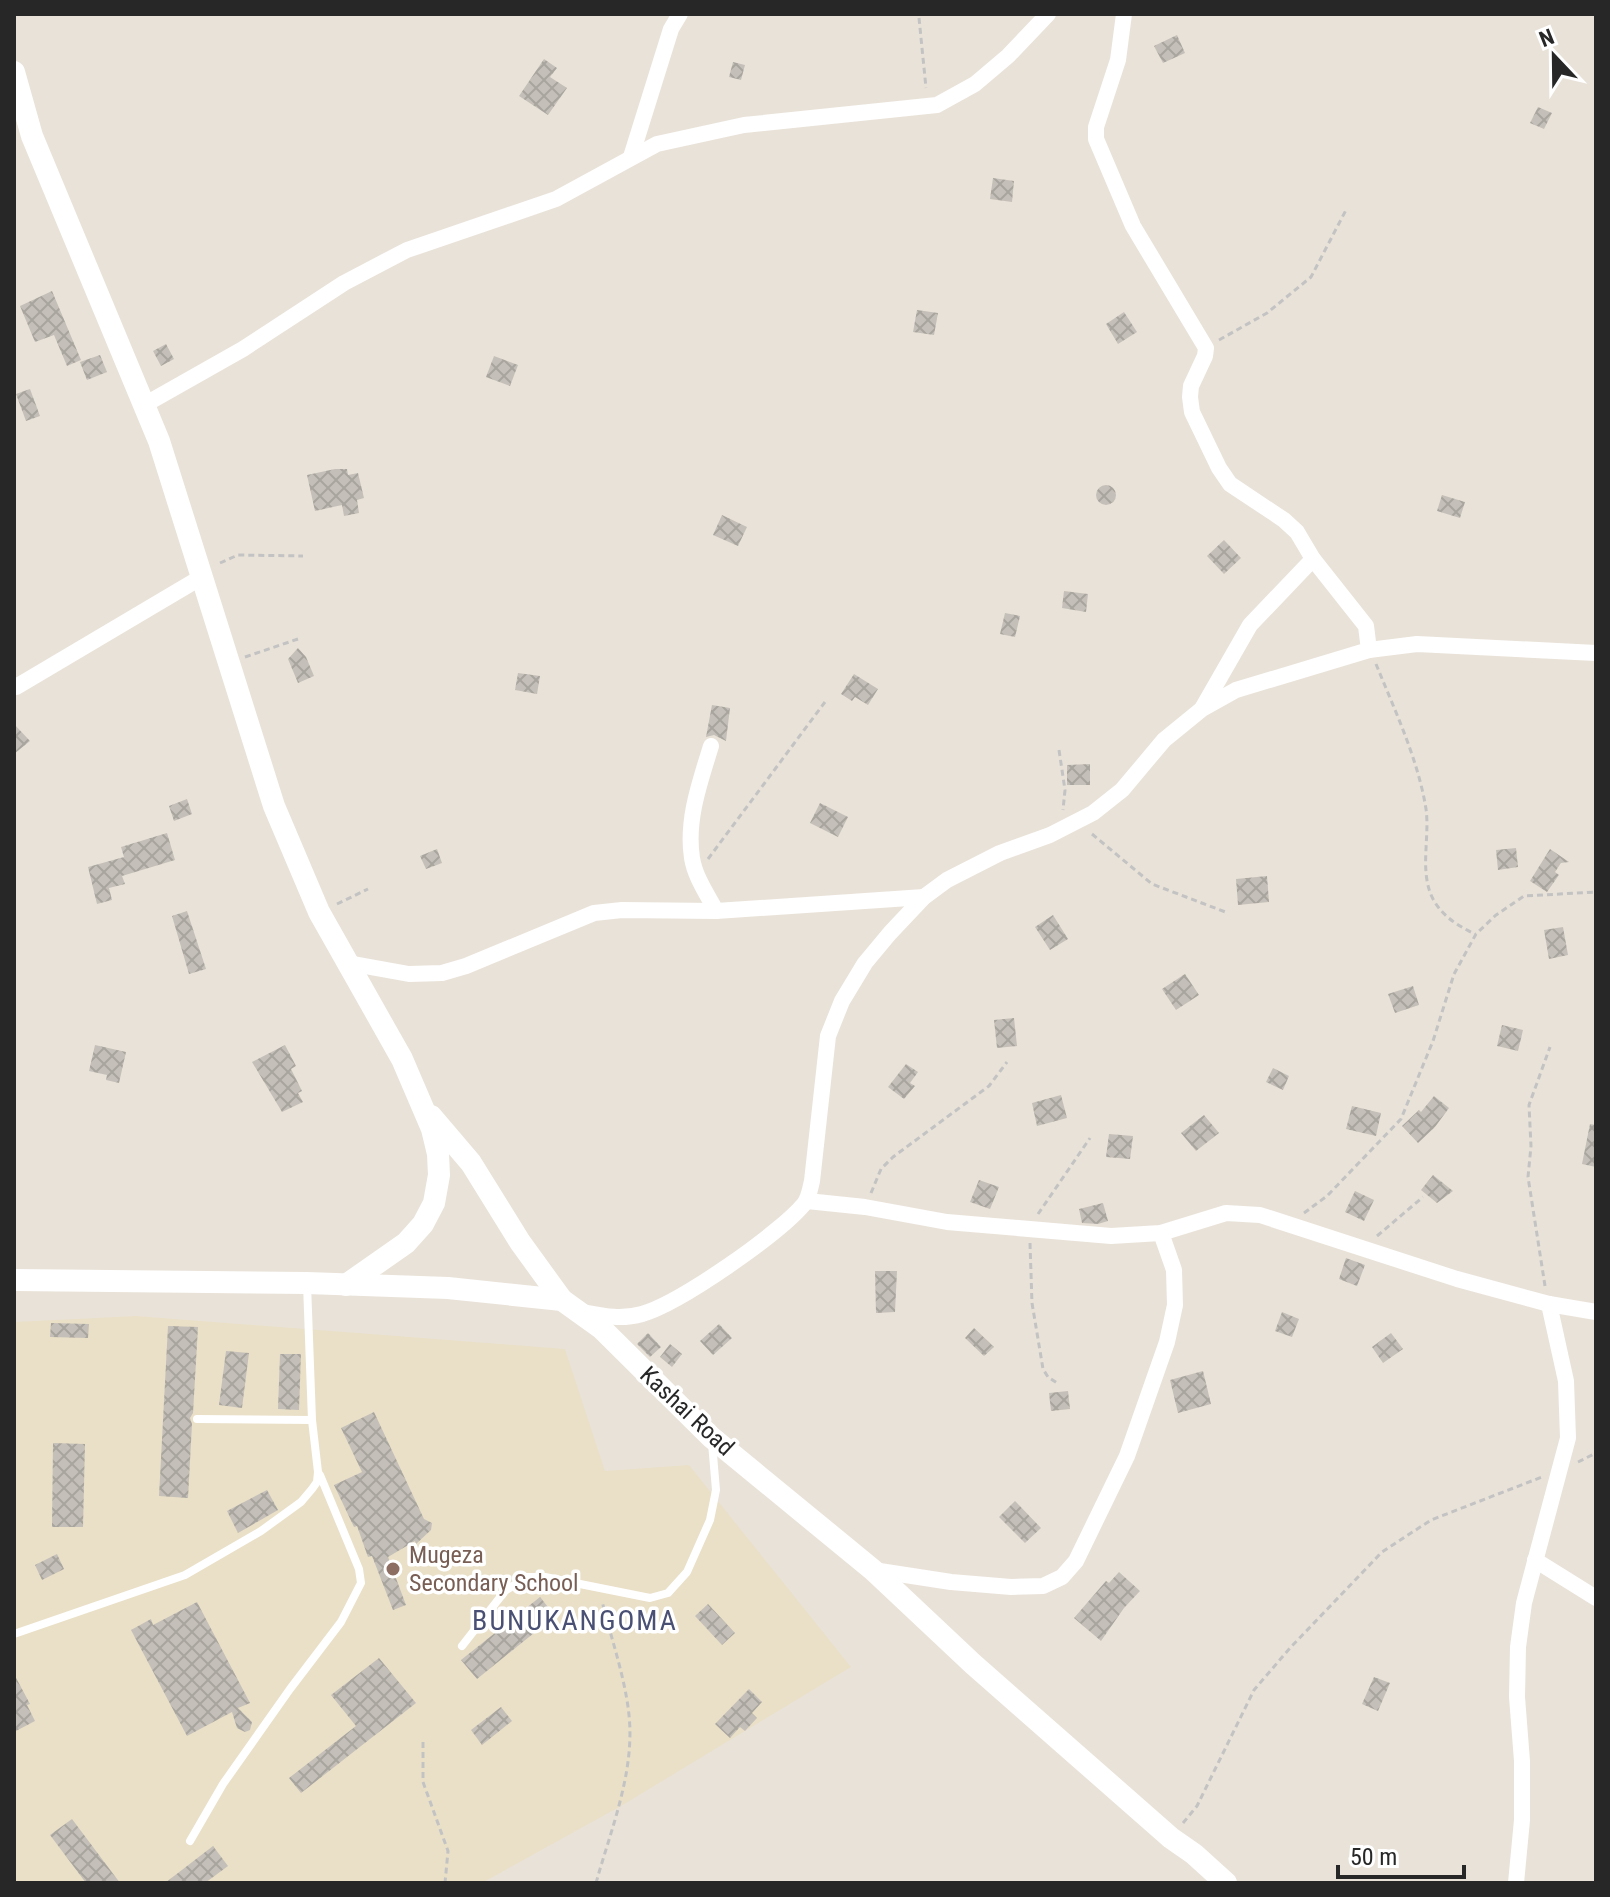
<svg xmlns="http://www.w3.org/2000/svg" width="1610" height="1897" font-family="'Roboto Condensed',sans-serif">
	<defs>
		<pattern id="building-cross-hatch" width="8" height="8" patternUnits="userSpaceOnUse" patternTransform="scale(2)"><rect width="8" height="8" fill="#c4bfb8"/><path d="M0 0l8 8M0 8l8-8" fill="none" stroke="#a8a49e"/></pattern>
	</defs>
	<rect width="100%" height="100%" fill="#e9e2d8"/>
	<polygon fill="#eae0c8" points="136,1316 565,1349 605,1471 689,1465 851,1667 621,1806 482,1883 14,1883 14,1322"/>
	<g fill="url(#building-cross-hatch)">
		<polygon points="1177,35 1185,53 1163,63 1154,46"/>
		<polygon points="544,59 557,68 550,77 567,88 548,115 519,96"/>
		<polygon points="733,62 745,65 741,80 729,77"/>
		<polygon points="1538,107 1552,113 1544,129 1530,123"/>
		<polygon points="993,178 1014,181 1012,202 990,199"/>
		<polygon points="52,291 81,360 67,366 54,335 35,342 20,306"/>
		<polygon points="917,310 938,313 934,335 913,332"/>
		<polygon points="1124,312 1137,332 1118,344 1106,324"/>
		<polygon points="166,344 174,359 161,366 153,351"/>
		<polygon points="100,355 107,372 87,380 80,362"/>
		<polygon points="494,356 518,365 510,386 486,377"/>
		<polygon points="30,389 40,416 26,421 16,394"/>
		<polygon points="335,469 347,469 348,475 358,473 364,498 357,500 359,513 344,516 342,505 315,511 307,475"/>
		<circle cx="1106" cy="495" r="10"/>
		<polygon points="1442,495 1465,502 1460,518 1437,511"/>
		<polygon points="722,515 747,527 738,546 713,535"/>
		<polygon points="1224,540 1241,558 1224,574 1207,556"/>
		<polygon points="1064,591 1088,594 1086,612 1062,608"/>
		<polygon points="1005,613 1020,616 1015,637 1000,634"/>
		<polygon points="298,648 306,657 314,676 298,683 288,659"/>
		<polygon points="518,673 540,676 537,694 515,690"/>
		<polygon points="854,674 878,689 868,705 855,697 852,701 841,694"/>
		<polygon points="712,705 730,708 726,741 714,735 706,737"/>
		<polygon points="14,724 30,741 14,754"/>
		<polygon points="1090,764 1090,785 1067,785 1067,765"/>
		<polygon points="187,799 192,814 174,821 169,806"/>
		<polygon points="820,803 848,817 838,837 810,823"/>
		<polygon points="167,833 175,860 122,876 125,884 109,888 112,900 97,904 88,867 124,857 121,847"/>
		<polygon points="1516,848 1518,867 1498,870 1496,850"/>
		<polygon points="437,849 442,863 426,869 420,856"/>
		<polygon points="1550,849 1569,862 1561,863 1555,872 1559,875 1547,892 1530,881"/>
		<polygon points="1267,876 1269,902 1238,905 1236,879"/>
		<polygon points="187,911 206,969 189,974 172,916"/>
		<polygon points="1053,915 1068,939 1050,950 1035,927"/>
		<polygon points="1563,927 1568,955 1549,959 1544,930"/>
		<polygon points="1185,974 1199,995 1176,1010 1162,989"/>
		<polygon points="1413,986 1419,1005 1395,1013 1388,994"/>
		<polygon points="1014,1018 1017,1046 997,1048 994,1020"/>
		<polygon points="1502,1025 1523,1030 1518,1051 1497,1046"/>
		<polygon points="95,1045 126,1052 119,1083 106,1080 107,1075 89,1071"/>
		<polygon points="285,1045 296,1066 291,1069 302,1091 298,1093 303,1102 282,1112 252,1062"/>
		<polygon points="906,1064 918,1072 910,1083 915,1086 904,1099 888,1087"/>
		<polygon points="1273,1068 1289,1076 1283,1090 1266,1082"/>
		<polygon points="1061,1095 1067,1118 1037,1126 1032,1103"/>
		<polygon points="1434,1096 1449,1108 1435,1127 1418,1143 1402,1126 1419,1110 1421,1112"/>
		<polygon points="1352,1106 1381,1113 1376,1136 1346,1129"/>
		<polygon points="1204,1115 1219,1133 1196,1151 1181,1133"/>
		<polygon points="1590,1124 1596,1125 1596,1167 1582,1164"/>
		<polygon points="1109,1134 1133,1136 1130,1159 1106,1157"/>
		<polygon points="1433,1175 1453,1191 1437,1203 1421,1190"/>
		<polygon points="979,1180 999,1187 990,1209 970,1202"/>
		<polygon points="1355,1191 1374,1200 1364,1221 1345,1212"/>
		<polygon points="1103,1203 1108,1221 1098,1224 1082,1223 1079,1209"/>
		<polygon points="1346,1258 1365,1265 1357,1286 1339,1279"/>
		<polygon points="875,1271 897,1271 895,1312 876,1313"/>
		<polygon points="1282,1312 1299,1319 1292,1337 1275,1331"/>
		<polygon points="51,1323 89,1324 88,1338 50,1337"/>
		<polygon points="719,1324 732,1338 713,1355 700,1341"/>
		<polygon points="168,1326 198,1327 193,1413 190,1418 192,1424 188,1498 159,1496"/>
		<polygon points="974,1328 994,1347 984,1356 965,1338"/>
		<polygon points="648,1333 661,1347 650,1357 637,1344"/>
		<polygon points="1391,1333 1403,1349 1383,1363 1372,1347"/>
		<polygon points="670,1344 682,1354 672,1367 660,1357"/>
		<polygon points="226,1351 249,1353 242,1408 219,1405"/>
		<polygon points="280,1354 301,1354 299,1410 278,1409"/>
		<polygon points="1203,1371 1211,1404 1178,1413 1170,1380"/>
		<polygon points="1068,1391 1070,1409 1051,1411 1049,1393"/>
		<polygon points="374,1412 424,1519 432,1523 431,1530 416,1544 415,1541 388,1557 406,1605 393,1610 372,1556 368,1557 357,1526 354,1527 334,1485 362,1472 341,1428"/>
		<polygon points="53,1443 85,1444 83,1527 52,1527"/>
		<polygon points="267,1490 278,1510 238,1533 227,1511"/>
		<polygon points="1015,1501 1041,1528 1025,1543 999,1517"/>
		<polygon points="57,1554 64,1569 42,1580 35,1565"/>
		<polygon points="1119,1572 1140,1591 1124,1608 1101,1641 1074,1618 1106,1581 1109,1583"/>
		<polygon points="540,1597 555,1616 477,1679 461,1660"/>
		<polygon points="197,1602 250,1703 238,1708 252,1722 250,1730 245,1732 237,1728 232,1712 187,1736 131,1630 151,1619 153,1625"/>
		<polygon points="708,1604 735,1633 722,1645 695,1616"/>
		<polygon points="379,1658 416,1703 301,1793 289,1778 356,1726 331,1695"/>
		<polygon points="14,1674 30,1704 27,1705 35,1721 14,1732"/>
		<polygon points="1374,1677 1390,1683 1378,1711 1362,1704"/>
		<polygon points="749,1689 762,1702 752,1713 757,1718 745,1731 740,1727 730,1738 715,1724"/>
		<polygon points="501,1707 512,1721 482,1745 471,1730"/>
		<polygon points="72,1819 120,1883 86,1883 50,1835"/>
		<polygon points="213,1846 228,1866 205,1883 165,1883"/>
	</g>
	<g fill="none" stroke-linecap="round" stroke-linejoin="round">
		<g stroke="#c3c3c3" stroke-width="3" stroke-dasharray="6 4" stroke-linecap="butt">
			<polyline points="919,18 926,88"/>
			<polyline points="1219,340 1267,313 1311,277 1346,210"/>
			<polyline points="220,563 238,555 303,556"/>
			<polyline points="245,657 298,639"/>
			<path d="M 1376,664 C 1395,711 1418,759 1426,809 C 1430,838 1419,872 1433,899 C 1442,916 1458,926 1475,934"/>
			<polyline points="1059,750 1065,790 1063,810"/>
			<polyline points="1092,834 1152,884 1228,913"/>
			<polyline points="708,859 825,702"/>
			<polyline points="337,904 368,889"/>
			<polyline points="871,1193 881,1169 893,1157 989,1086 1007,1062"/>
			<polyline points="1304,1213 1327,1196 1401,1119 1433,1041 1454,974 1476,934 1496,915 1524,896 1596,892"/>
			<polyline points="1038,1214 1090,1138"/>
			<polyline points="1377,1236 1423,1197"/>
			<polyline points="1030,1243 1032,1303 1043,1369 1048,1377 1057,1383"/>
			<polyline points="1545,1286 1528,1177 1531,1146 1529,1105 1550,1047"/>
			<polyline points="1578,1462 1596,1453"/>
			<polyline points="423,1742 423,1782 448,1851 445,1883"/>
			<polyline points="1183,1823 1197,1806 1254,1690 1290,1648 1382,1552 1431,1520 1542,1477"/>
			<path d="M 596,1883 C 611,1829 635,1772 629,1715 C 625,1677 611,1638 602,1601"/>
		</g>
		<g stroke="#fff" stroke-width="8">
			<polyline points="197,1419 312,1420"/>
			<polyline points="14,1634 185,1575 261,1531 301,1502 312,1489 317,1482 318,1472 312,1420 307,1284"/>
			<polyline points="462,1646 505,1591 527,1577 545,1577 650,1598 668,1593 687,1572 710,1520 716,1490 712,1443"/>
			<polyline points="190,1841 223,1784 290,1689 341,1622 361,1583 359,1569 320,1475"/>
		</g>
		<g stroke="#fff" stroke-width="16">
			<polyline points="1124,14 1118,60 1096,127 1096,139 1133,226 1206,348 1205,356 1191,386 1190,397 1192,412 1219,468 1230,484 1284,520 1297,532 1313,559 1366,626 1369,650"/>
			<polyline points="631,157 671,29 680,14"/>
			<polyline points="144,405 243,349 344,283 407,250 556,199 657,144 744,125 937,105 975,84 1008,56 1048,14"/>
			<polyline points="16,687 200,578"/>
			<polyline points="1203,707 1250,625 1313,559"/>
			<path d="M 711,746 C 700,782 686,820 692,858 C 695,877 707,894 716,911"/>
			<polyline points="348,963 409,974 442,973 466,966 594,913 622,910 716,911 924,897"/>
			<polyline points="807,1201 865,1207 947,1222 1111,1236 1161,1233 1226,1213 1260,1215 1457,1279 1549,1304 1596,1312"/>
			<path d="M 582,1312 C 603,1316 621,1320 642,1314 C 680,1303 779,1234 804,1204 C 809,1198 810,1189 812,1181 L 828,1036 L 842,1001 L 865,963 L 890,933 L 924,897 L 947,880 L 1000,853 L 1050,835 L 1093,813 L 1122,790 L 1164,740 L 1202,709 L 1236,690 L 1369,650 L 1417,644 L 1596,653"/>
			<polyline points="1535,1560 1596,1598"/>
			<polyline points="873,1570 951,1582 1011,1587 1043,1586 1062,1577 1076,1561 1127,1456 1167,1342 1175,1305 1174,1270 1161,1233"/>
			<polyline points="1516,1883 1522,1820 1522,1761 1517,1697 1518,1647 1524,1603 1568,1438 1566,1381 1549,1304"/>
		</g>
		<g stroke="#fff" stroke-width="22">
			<polyline points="14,72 32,136 159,441 274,806 319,912 402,1059 432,1129 438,1154 439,1175 434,1203 423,1224 406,1243 346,1285"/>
			<polyline points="431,1116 471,1163 520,1242 562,1300"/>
			<polyline points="14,1280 307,1283 448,1288 562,1300 601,1328 711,1437 873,1570 973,1664 1171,1838 1194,1854 1226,1883"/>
		</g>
	</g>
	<circle fill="#8d6e63" stroke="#fff" stroke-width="3" cx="393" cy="1569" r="8"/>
	<g text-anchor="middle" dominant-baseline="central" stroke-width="7" stroke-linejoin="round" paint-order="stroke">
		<g font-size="24" fill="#272727" stroke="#fff">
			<text transform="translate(687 1411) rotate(43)">Kashai Road</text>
		</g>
		<g font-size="24" fill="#785e54" stroke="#fff" text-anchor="start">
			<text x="409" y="1555">Mugeza<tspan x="409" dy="28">Secondary School</tspan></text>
		</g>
		<g font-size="28" letter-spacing="2" fill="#4a5074" stroke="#fff">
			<text x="575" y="1620">BUNUKANGOMA</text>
		</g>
	</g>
	<rect width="1610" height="1897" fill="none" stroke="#272727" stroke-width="32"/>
	<g transform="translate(1554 56) rotate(338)" stroke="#ffffff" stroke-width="6" paint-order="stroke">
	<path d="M0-6L14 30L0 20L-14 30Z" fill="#272727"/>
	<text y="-12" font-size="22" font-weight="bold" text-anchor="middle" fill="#272727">N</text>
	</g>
	<path d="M1338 1865v12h126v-12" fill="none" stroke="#272727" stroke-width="4"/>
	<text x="1350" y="1865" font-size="24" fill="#272727" stroke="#ffffff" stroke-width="6" paint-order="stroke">50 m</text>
</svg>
